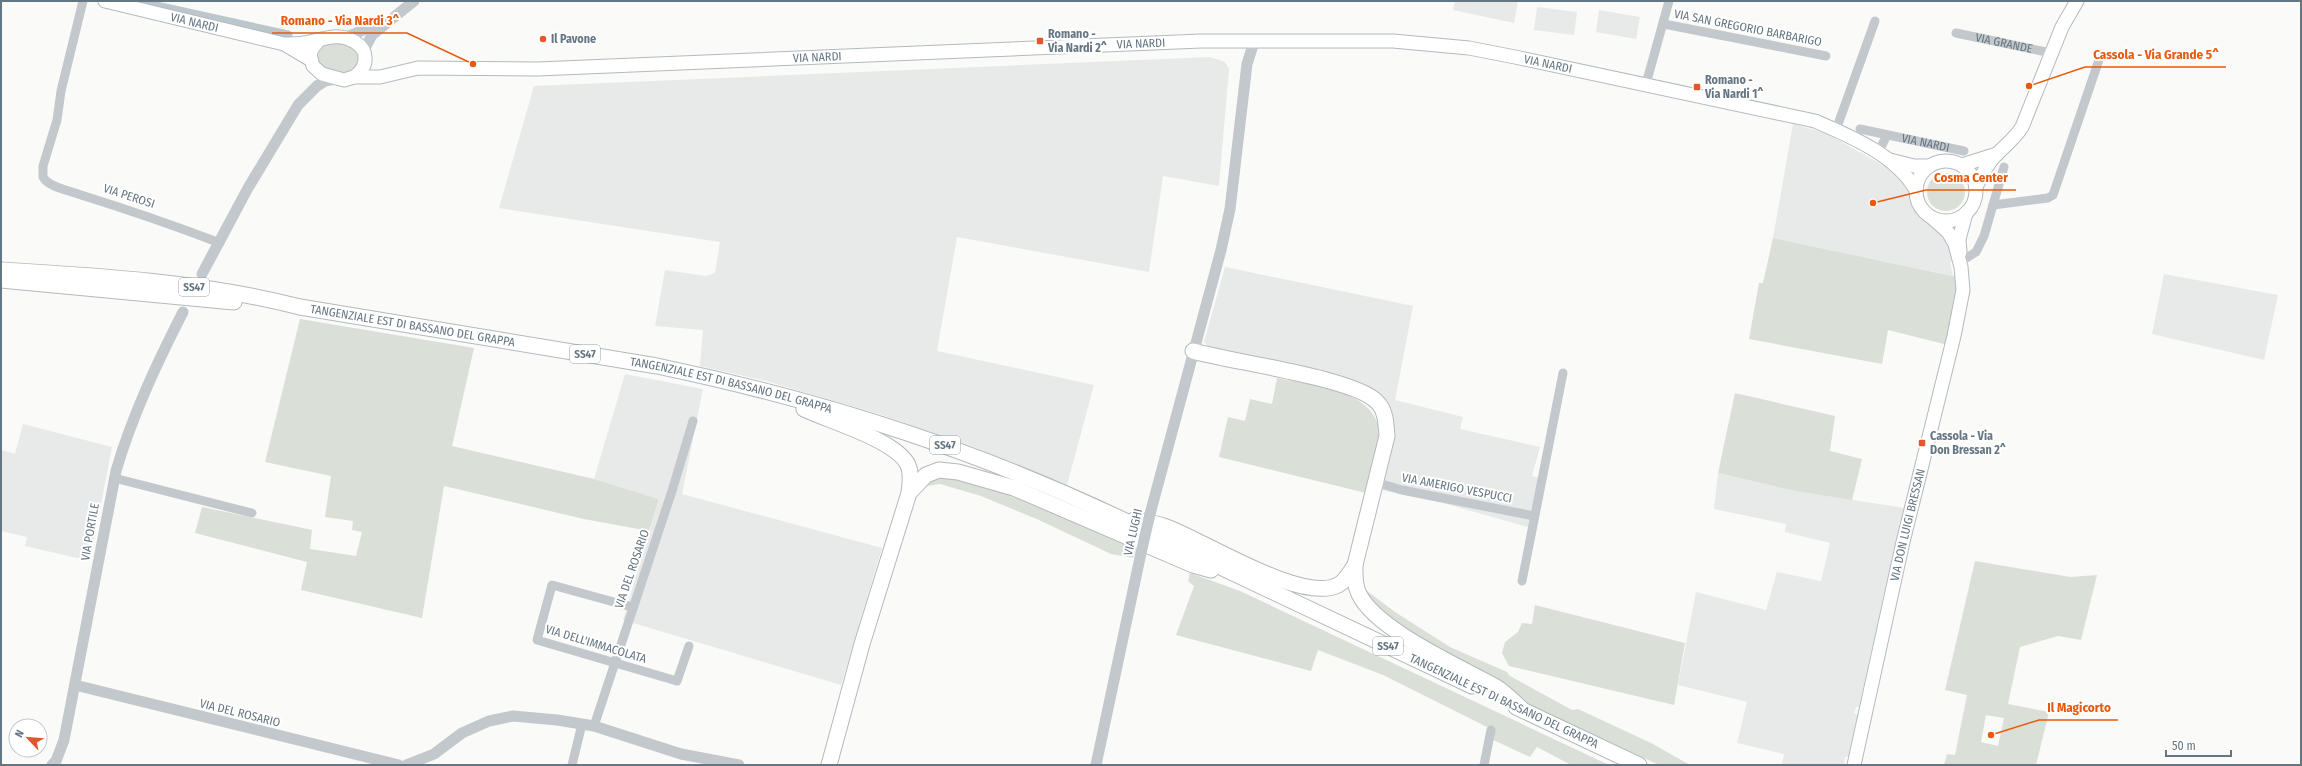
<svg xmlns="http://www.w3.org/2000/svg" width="2302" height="766" font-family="'Fira Sans Condensed',sans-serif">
	<rect width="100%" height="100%" fill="#fafaf8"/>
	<g fill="#e8e9e9">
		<polygon points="1455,1 1518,1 1514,23 1453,10"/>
		<polygon points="1537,7 1577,12 1574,35 1534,30"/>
		<polygon points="1599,10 1640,17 1636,39 1596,32"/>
		<polygon points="1210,57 1225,62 1229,69 1219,186 1163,176 1149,272 957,237 937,351 1094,385 1067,485 969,445 876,413 766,381 700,366 703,330 655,326 665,270 706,276 715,273 720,242 499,208 534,86"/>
		<polygon points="1793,124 1826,133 1895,172 1911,192 1916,210 1923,220 1937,230 1951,249 1954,261 1950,262 1953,276 1773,238"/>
		<polygon points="1225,267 1413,306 1395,400 1463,417 1460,429 1540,447 1532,476 1539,478 1531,528 1443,503 1376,489 1386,452 1379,402 1211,351 1204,342"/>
		<polygon points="2164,274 2278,295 2264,360 2152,334"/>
		<polygon points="625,374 703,389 682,494 882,548 841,685 623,620 659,499 594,479"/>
		<polygon points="23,424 112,447 90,561 25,546 27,537 1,531 1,450 15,454"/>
		<polygon points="1718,473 1795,491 1905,508 1900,522 1859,707 1856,707 1854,713 1858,715 1850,756 1845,757 1844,765 1782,765 1784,754 1737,743 1747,702 1678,685 1696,592 1766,610 1777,572 1821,581 1830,543 1785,532 1786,524 1714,509"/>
	</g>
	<g fill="#dadfd7" fill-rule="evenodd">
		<polygon points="345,42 360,53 360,63 351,73 336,74 320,66 316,56 324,44"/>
		<circle cx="1946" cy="192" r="19"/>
		<polygon points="1773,238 1957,277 1959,292 1948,345 1888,330 1882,364 1749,339 1759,283 1763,283"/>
		<polygon points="300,319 474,348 452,446 594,479 659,499 649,531 584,519 444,486 422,618 301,590 307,562 195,533 202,507 312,530 310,549 356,556 362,532 352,530 353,521 325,517 331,476 265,462"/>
		<path d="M 1277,378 C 1311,385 1384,391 1379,439 C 1377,457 1370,475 1366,493 L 1219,457 L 1228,417 L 1245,421 L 1250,399 L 1272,404 Z"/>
		<polygon points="1735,393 1835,416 1830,451 1862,459 1852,500 1795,491 1718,473"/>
		<polygon points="946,475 1009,492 1136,547 1133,558 1111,554 1039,520 981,496 940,484 927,486 917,493 924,479"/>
		<path d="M 1975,561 L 2070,577 L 2097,575 L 2081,640 L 2058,636 L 2020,647 L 2008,704 L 2049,712 L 2036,765 L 1944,765 L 1947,754 L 1955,755 L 1967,695 L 1945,690 ZM 1986,715 L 2004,718 L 1998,746 L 1981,742 Z"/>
		<polygon points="1190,573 1240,591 1609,765 1571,765 1537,747 1530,757 1489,738 1491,729 1383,675 1318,650 1311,671 1176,635 1194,586 1188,581"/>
		<polygon points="1363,588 1395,612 1450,647 1507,672 1510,676 1572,710 1578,709 1651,743 1690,765 1659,765 1531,705 1369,606"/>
		<polygon points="1535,605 1685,643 1674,705 1509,666 1502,653 1505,642 1518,632 1522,623 1532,624"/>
	</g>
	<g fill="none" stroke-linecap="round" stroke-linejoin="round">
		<polyline stroke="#bbc7cb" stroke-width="9" points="134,1 288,35"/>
		<defs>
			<g id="secondary">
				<path id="s3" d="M 105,1 L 284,44 L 311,60"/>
				<path id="s4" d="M 319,40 L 312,49 L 310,55 L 313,66 L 322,74 L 344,80 L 354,77 L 380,77 L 418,68 L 538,69 L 1201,41 L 1393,41 L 1469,48 L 1515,57 L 1815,121 C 1850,136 1896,155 1916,190"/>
				<path d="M 286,44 C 292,44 298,44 304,43 C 323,40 337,31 355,42 C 361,46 365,50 365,57 C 366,66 361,72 354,77"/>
				<polyline points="1890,160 1914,166 1929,166"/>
				<circle cx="1946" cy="191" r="30"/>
				<polyline points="1962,165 1997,154"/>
				<path d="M 1976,187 C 1982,174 1988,162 1998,153 C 2007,144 2015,138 2022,127 L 2062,27 L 2077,1"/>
				<polyline points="1960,252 1959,239 1966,213"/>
				<path id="s5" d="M 1854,765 L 1903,542 L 1954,336 L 1963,290 L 1961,267 L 1955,244 L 1948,232 L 1931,217"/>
			</g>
			<g id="trunk">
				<path id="s6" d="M 1,270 C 101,276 203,282 300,307 L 657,366 C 829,402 984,452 1142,529"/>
				<polyline points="1,280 234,302"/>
				<path d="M 1193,351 C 1231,362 1355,378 1377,402 C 1386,410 1386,425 1387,436 L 1355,565 C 1355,575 1354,584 1359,594 C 1376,630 1461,667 1496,687 C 1506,693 1515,703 1524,711"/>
				<path d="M 804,409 C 829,421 896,440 908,465 C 912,474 910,483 909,493 L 862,644 L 829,765"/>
				<polyline points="909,493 926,475 939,470 958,472 1014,488 1193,565 1211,570"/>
				<path d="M 1134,520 C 1144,522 1155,523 1164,526 C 1202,539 1301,604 1338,585 C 1346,581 1350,572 1355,565"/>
				<polyline points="1153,535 1472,686"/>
				<polyline points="1516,707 1639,765"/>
			</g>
		</defs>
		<use href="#secondary" stroke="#b3babf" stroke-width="15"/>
		<use href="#trunk" stroke="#b4b9bd" stroke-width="17"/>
		<g stroke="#c3c8cc" stroke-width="9">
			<path d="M 83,1 L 61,91 L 57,120 L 43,166 L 43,177 C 48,187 68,190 78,194 C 126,209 173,225 220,243"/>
			<polyline points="1664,24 1826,56"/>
			<path id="s1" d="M 1956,33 L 2051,53"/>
			<polyline points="1646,84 1669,1"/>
			<path id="s2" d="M 1860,129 L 1964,151"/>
			<polyline points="1836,130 1875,21"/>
			<polyline points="1878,153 1887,135"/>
			<polyline points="1993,205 2048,198 2053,195 2101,54"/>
			<polyline points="1960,262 1976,252 1984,236 2004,167"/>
			<polyline points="114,478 252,513"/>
			<polyline points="1375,482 1402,490 1534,516"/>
			<polyline points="1522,581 1563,373"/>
			<polyline points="632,607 552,585 537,640 677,681 689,646"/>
			<polyline points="594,726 672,491 693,421"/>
			<polyline points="572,765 582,724"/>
			<polyline points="1484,765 1491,730"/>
		</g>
		<g stroke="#c3c8cc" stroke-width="11">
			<polyline points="346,37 379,24"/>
			<polyline points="364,50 372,35 414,1"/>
			<polyline points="202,274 248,188 298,105 317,86 325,81 336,79"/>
			<polyline points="1150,514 1221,250 1230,209 1247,64 1254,42"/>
			<polyline points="75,685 399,765"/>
			<path d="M 52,765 L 56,761 L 64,740 L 116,471 C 132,416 157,363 183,312"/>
			<polyline points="406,765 434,754 462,733 489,721 513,716 557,720 594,726 681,754 739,765"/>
			<polyline points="1096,765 1141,553"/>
		</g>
		<use href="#secondary" stroke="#fff" stroke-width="13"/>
		<use href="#trunk" stroke="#fff" stroke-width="15"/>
		<polyline stroke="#c3c8cc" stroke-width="11" points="1141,553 1150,514"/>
	</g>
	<g fill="#e4572e" stroke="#fff" stroke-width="1.5">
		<circle cx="543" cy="39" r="4"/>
		<rect x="1036" y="37" width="8" height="8" rx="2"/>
		<rect x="1693" y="83" width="8" height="8" rx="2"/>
		<rect x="1918" y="439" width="8" height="8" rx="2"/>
	</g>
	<g text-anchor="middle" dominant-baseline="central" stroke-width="4" stroke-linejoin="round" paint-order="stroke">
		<g fill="#fff" stroke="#939fa8" stroke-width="1">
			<rect x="179" y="278" width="30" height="18" rx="3"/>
			<rect x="570" y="345" width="30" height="18" rx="3"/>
			<rect x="930" y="436" width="30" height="18" rx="3"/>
			<rect x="1373" y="637" width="30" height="18" rx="3"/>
		</g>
		<g font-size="11" font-weight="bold" fill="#657683">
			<text x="194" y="287">SS47</text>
			<text x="585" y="354">SS47</text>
			<text x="945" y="445">SS47</text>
			<text x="1388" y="646">SS47</text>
		</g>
		<g font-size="12" fill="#657683" stroke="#fff">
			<text stroke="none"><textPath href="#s3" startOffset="92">VIA NARDI</textPath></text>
			<text transform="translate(1748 28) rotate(11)">VIA SAN GREGORIO BARBARIGO</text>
			<text stroke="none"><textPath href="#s4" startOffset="863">VIA NARDI</textPath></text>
			<text stroke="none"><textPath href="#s1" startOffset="49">VIA GRANDE</textPath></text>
			<text stroke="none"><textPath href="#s4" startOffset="539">VIA NARDI</textPath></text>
			<text stroke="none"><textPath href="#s4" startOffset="1272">VIA NARDI</textPath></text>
			<text stroke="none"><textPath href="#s2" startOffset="67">VIA NARDI</textPath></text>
			<text transform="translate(129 196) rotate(18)">VIA PEROSI</text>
			<text stroke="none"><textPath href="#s6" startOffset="416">TANGENZIALE EST DI BASSANO DEL GRAPPA</textPath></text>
			<text stroke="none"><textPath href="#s6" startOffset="740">TANGENZIALE EST DI BASSANO DEL GRAPPA</textPath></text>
			<text transform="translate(1457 488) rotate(11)">VIA AMERIGO VESPUCCI</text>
			<text stroke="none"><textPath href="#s5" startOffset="246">VIA DON LUIGI BRESSAN</textPath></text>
			<text transform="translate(90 532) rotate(-80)">VIA PORTILE</text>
			<text transform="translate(1133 532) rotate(-77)">VIA LUGHI</text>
			<text transform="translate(632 569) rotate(-71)">VIA DEL ROSARIO</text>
			<text transform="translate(596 644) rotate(17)">VIA DELL'IMMACOLATA</text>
			<text transform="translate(1504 701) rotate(25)">TANGENZIALE EST DI BASSANO DEL GRAPPA</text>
			<text transform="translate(240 713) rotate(14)">VIA DEL ROSARIO</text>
		</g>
		<g font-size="12" font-weight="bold" fill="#657683" stroke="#fff" text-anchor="start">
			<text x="1048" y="34">Romano -<tspan x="1048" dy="14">Via Nardi 2^</tspan></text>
			<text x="551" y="39">Il Pavone</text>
			<text x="1705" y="80">Romano -<tspan x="1705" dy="14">Via Nardi 1^</tspan></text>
			<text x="1930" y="436">Cassola - Via<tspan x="1930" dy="14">Don Bressan 2^</tspan></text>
		</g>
	</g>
	<path fill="none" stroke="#e8590c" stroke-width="1.5" d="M473 64L407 33H272M2029 86L2085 67H2226M1873 203L1926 190H2016M1991 735L2039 720H2118"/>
	<g fill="#e8590c" stroke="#fff" stroke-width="1.5">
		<circle cx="473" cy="64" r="4"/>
		<circle cx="2029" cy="86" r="4"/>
		<circle cx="1873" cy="203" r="4"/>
		<circle cx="1991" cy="735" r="4"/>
	</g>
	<g font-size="13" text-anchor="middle" font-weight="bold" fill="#e8590c" stroke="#fff" stroke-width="4" stroke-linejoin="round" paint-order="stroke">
		<text x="340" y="25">Romano - Via Nardi 3^</text>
		<text x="2156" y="59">Cassola - Via Grande 5^</text>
		<text x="1971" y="182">Cosma Center</text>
		<text x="2079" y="712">Il Magicorto</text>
	</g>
	<rect width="2302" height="766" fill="none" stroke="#657683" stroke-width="4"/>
	<g transform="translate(28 738) rotate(296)"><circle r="19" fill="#ffffff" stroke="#c1c8cd"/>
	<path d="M0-3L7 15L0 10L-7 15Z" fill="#e4572e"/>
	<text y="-6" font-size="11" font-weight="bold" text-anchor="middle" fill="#657683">N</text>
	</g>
	<path d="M2166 750v6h65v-6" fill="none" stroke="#657683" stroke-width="2"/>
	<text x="2172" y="750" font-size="12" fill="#657683" stroke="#ffffff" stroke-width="3" paint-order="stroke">50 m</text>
</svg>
